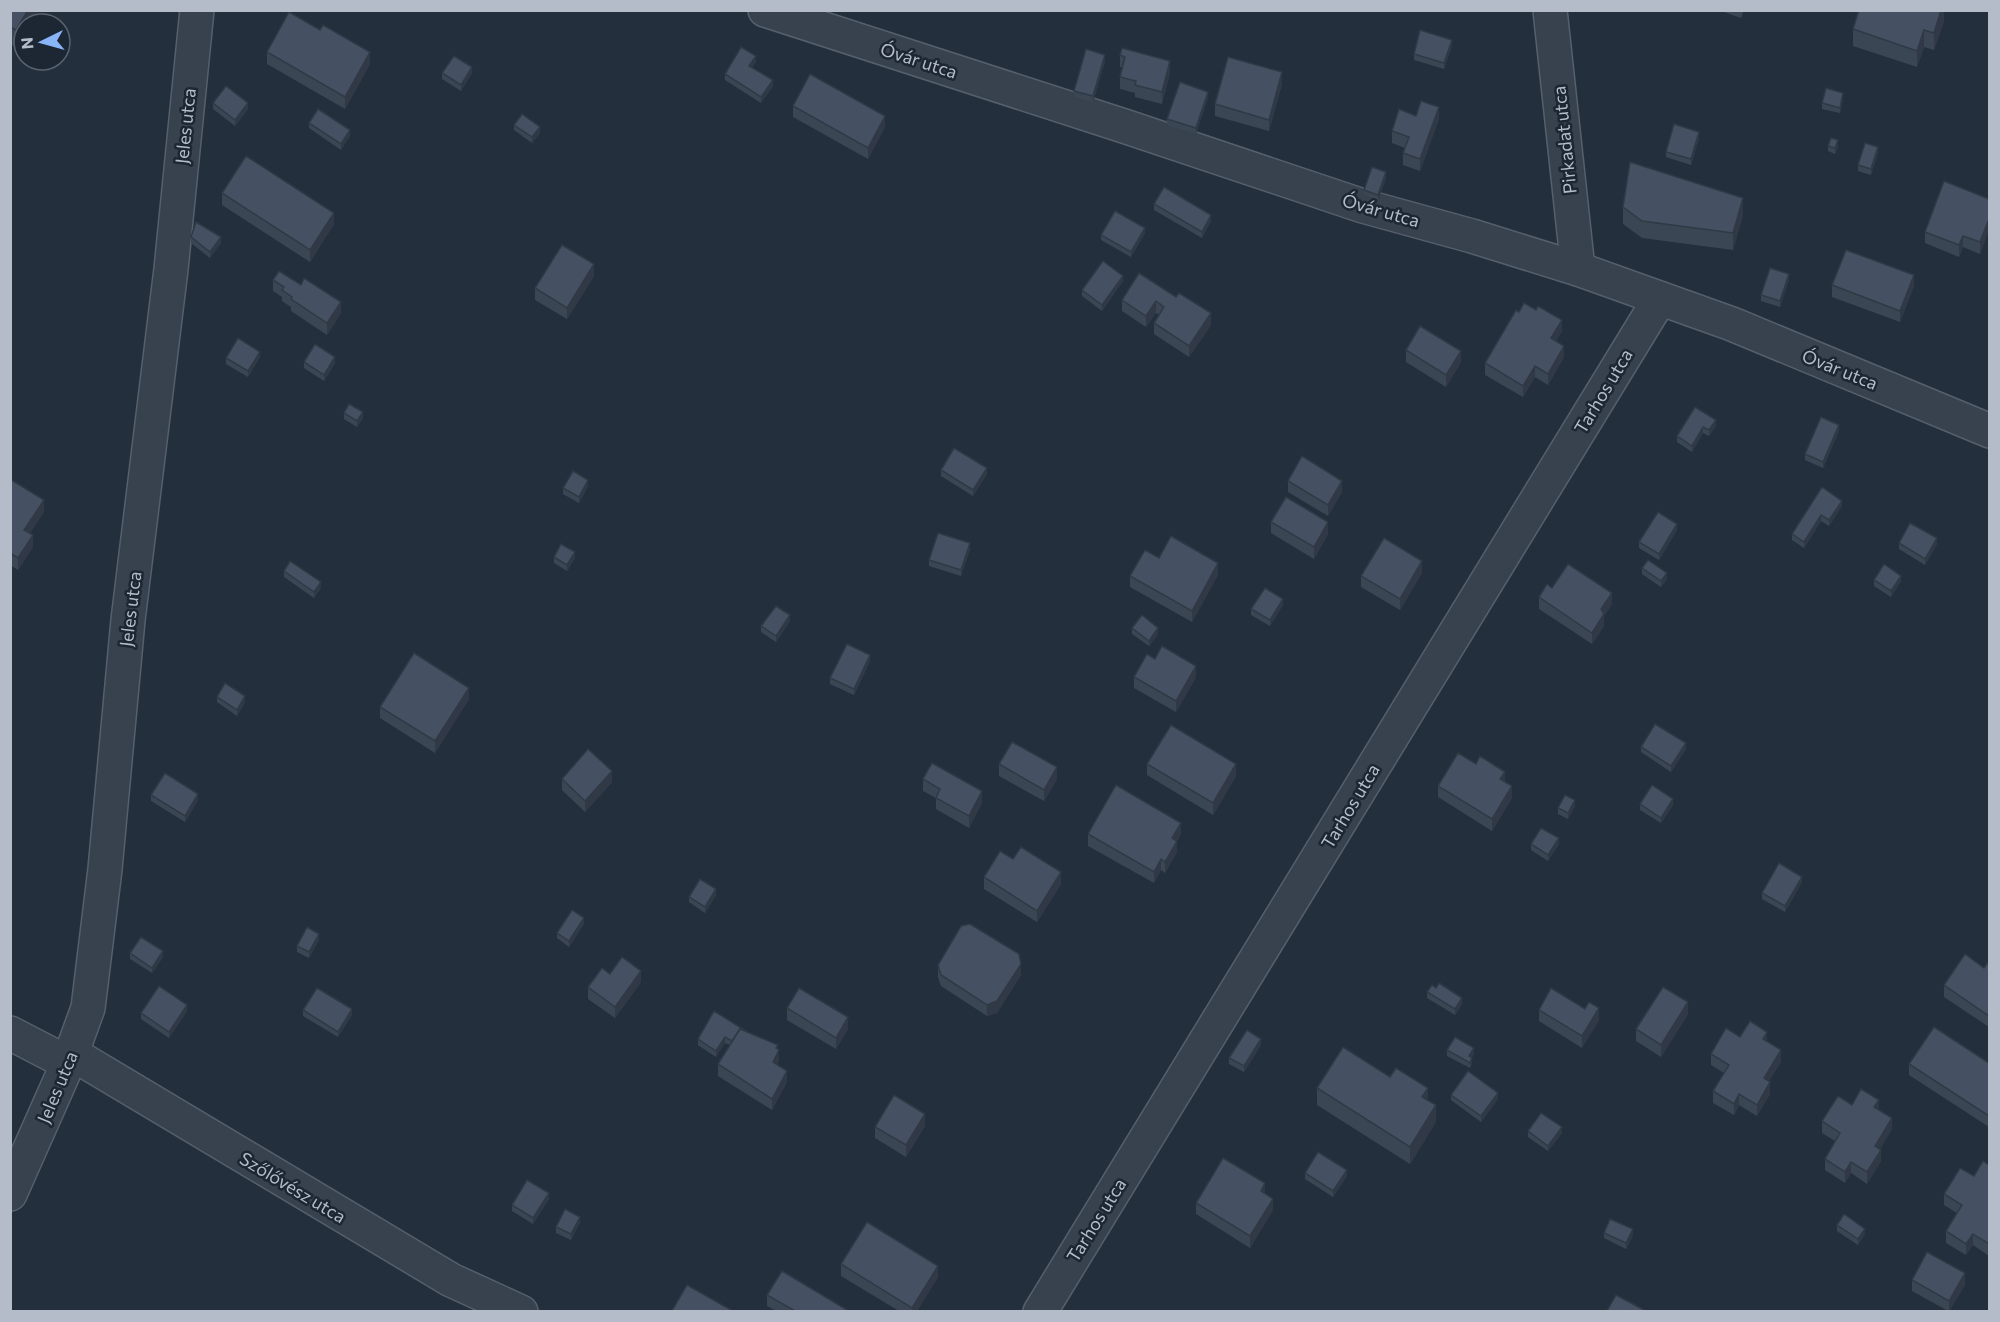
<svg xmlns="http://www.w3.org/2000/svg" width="2000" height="1322" font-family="Commissioner,sans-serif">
	<rect width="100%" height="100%" fill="#242f3e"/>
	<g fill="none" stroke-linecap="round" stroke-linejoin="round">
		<defs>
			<g id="street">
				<polyline points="765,10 1124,126 1363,206 1472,236 1578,269 1732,324 1990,431"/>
				<polyline points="1550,10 1578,269"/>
				<polyline points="10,1033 68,1063"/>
				<polyline points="71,1053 451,1280 521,1312"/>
				<polyline points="10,1194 68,1063 88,1008 105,869 128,620 171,269 197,10"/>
				<polyline points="1040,1312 1659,300"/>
			</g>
		</defs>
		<use href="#street" stroke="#565f6c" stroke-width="36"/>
		<use href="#street" stroke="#38414e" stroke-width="33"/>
	</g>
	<g fill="#3b4654">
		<polygon points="10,10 39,10 16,47 10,44"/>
		<polygon points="1718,10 1744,10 1741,18"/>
		<polygon points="1944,10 1944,21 1934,50 1924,47 1917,67 1853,46 1853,29"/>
		<polygon points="320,30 370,64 345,109 267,64 267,52"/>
		<polygon points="1452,45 1444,69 1414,60 1414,54"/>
		<polygon points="1120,55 1170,73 1162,104 1135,97 1135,93 1120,89 1120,77 1123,68 1120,67"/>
		<polygon points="1105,61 1093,102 1074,97 1074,91"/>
		<polygon points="756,62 752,67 773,86 761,103 725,80 725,74"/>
		<polygon points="442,73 472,73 461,91 442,79"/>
		<polygon points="1282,84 1269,131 1215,116 1215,104"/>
		<polygon points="1208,97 1196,134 1167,125 1167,119"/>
		<polygon points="1843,99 1840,113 1822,109 1822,103"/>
		<polygon points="213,103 248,109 235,126 213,109"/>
		<polygon points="793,106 885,127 868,159 793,117"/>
		<polygon points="1416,116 1439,119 1420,171 1403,165 1403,153 1405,148 1392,143 1392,131"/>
		<polygon points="309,123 350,136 341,150 309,128"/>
		<polygon points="514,125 540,133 532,143 514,130"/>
		<polygon points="1699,138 1691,165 1666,157 1666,152"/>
		<polygon points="1828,146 1838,146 1835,154 1828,151"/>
		<polygon points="1878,153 1871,175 1858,171 1858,165"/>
		<polygon points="1386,178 1378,200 1364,195 1364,190"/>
		<polygon points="222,193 334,224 310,262 222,205"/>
		<polygon points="1989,199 1980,254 1963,247 1959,257 1925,243 1925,232"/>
		<polygon points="1154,204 1211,221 1202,238 1154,210"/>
		<polygon points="1623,207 1743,215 1733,250 1642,238 1623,224"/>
		<polygon points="1145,233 1131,257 1101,240 1101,235"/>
		<polygon points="191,237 221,243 210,258 191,243"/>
		<polygon points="1139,273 1211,325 1189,357 1154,334 1154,323 1159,315 1156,313 1146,327 1122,311 1122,300"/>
		<polygon points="594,276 567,319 535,300 535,288"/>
		<polygon points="1789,279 1780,307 1761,301 1761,295"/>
		<polygon points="273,280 341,313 327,335 291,311 291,307 282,301 282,297 273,291"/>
		<polygon points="1123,281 1102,311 1082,296 1082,290"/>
		<polygon points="1832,285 1914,286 1900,322 1832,297"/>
		<polygon points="1519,312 1562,331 1556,341 1564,357 1548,385 1535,377 1523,397 1485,375 1485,363"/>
		<polygon points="1406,350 1461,362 1446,387 1406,362"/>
		<polygon points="260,357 248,377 226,364 226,358"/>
		<polygon points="304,362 335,363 324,381 304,368"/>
		<polygon points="1695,407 1716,426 1709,436 1703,433 1692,452 1677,442 1677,436"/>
		<polygon points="344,413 363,418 357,427 344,419"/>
		<polygon points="1839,431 1823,468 1805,460 1805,454"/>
		<polygon points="941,470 987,474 973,496 941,476"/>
		<polygon points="10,479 44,512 30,533 33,547 18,570 10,565"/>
		<polygon points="1288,481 1342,492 1328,516 1288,492"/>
		<polygon points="588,486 579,503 563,494 563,488"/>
		<polygon points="1842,501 1842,506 1829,526 1821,521 1804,548 1792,540 1792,534"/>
		<polygon points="1271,522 1328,534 1314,559 1271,533"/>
		<polygon points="1677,530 1659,560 1639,548 1639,542"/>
		<polygon points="1899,543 1937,544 1925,565 1899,549"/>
		<polygon points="970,549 961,576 929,566 929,560"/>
		<polygon points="554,557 575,558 567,571 554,563"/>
		<polygon points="1159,558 1218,575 1192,622 1130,587 1130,576"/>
		<polygon points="1642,568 1667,579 1661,587 1642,574"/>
		<polygon points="284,571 321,588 314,598 284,577"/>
		<polygon points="1422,573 1400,610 1361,587 1361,576"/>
		<polygon points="1874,580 1901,581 1891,597 1874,586"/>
		<polygon points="1552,588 1612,604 1604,616 1604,626 1592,644 1539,609 1539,597"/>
		<polygon points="1283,605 1270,626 1251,615 1251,609"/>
		<polygon points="790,621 776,642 761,632 761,626"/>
		<polygon points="1132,628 1158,634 1149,646 1132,634"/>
		<polygon points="1155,659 1196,677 1176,712 1134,688 1134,677"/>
		<polygon points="870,661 854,695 830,684 830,678"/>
		<polygon points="217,697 245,702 237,716 217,702"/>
		<polygon points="469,699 435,753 380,718 380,707"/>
		<polygon points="1641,747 1686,749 1671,772 1641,752"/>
		<polygon points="999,764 1057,779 1044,801 999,776"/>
		<polygon points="1147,764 1236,776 1213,815 1147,775"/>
		<polygon points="562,779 612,782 585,812 562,790"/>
		<polygon points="923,779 982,803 969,828 936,809 936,798 923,791"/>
		<polygon points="1505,781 1512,798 1492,831 1438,797 1438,786"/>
		<polygon points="151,795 198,800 185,822 151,801"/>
		<polygon points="1640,804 1673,805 1661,823 1640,810"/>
		<polygon points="1575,806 1568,819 1558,814 1558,808"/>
		<polygon points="1088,834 1181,834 1177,841 1177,852 1165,873 1161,870 1154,883 1088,846"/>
		<polygon points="1531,844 1559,844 1548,861 1531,850"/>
		<polygon points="1013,859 1061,884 1037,922 984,889 984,877"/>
		<polygon points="1802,882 1785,912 1762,899 1762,893"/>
		<polygon points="716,895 705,913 689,902 689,897"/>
		<polygon points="584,924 569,947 557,938 557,933"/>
		<polygon points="319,940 309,958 297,952 297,946"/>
		<polygon points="130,953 163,957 152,973 130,959"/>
		<polygon points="1989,961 1989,1027 1944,997 1944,985 1984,968"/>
		<polygon points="938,965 1021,975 997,1013 987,1016 941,986 938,977"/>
		<polygon points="610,974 641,982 615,1018 588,999 588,987"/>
		<polygon points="1427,992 1462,1004 1455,1015 1427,998"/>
		<polygon points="787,1008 848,1029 836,1049 787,1020"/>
		<polygon points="1585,1009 1599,1020 1582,1048 1539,1021 1539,1010"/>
		<polygon points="303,1010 352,1015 338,1037 303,1016"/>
		<polygon points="187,1011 169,1038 141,1019 141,1013"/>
		<polygon points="1688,1014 1661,1057 1636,1041 1636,1029"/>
		<polygon points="746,1031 778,1049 779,1061 777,1065 787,1082 772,1110 718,1076 718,1064 730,1045 725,1043 716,1057 698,1045 698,1039"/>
		<polygon points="1740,1037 1767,1042 1781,1062 1769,1081 1770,1094 1757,1116 1739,1105 1734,1115 1713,1103 1713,1091 1724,1073 1711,1065 1711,1054"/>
		<polygon points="1261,1045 1244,1072 1229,1064 1229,1058"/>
		<polygon points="1447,1050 1474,1054 1471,1058 1472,1064 1470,1068 1447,1056"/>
		<polygon points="1989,1063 1989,1127 1909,1075 1909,1064"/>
		<polygon points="1390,1077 1428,1101 1436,1122 1410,1164 1317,1105 1317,1088"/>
		<polygon points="1451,1095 1498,1099 1481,1122 1451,1100"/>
		<polygon points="1852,1105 1879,1110 1892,1129 1880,1149 1881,1161 1867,1184 1851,1173 1845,1183 1825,1170 1825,1159 1835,1141 1822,1133 1822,1121"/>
		<polygon points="925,1126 906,1157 875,1138 875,1127"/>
		<polygon points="1528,1131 1562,1133 1548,1151 1528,1137"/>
		<polygon points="1989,1165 1989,1256 1973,1245 1966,1255 1946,1243 1946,1231 1957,1213 1944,1205 1944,1194 1974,1176"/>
		<polygon points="1305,1173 1347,1176 1333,1197 1305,1179"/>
		<polygon points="1265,1194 1273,1210 1250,1248 1196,1214 1196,1203"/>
		<polygon points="549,1199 533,1224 512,1211 512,1205"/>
		<polygon points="580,1222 571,1240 556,1233 556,1227"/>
		<polygon points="1837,1225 1865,1234 1858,1245 1837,1231"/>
		<polygon points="1604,1233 1633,1235 1626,1249 1604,1238"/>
		<polygon points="841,1264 938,1277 917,1311 899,1311 841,1276"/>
		<polygon points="1912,1280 1965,1285 1949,1311 1948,1311 1912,1291"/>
		<polygon points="767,1295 849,1311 776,1311 767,1306"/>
	</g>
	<g fill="#303945">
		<polygon points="28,10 39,10 31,24 24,24 24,34 16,47 16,30"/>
		<polygon points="1941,10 1944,10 1944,21 1934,50 1934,33"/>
		<polygon points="1924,30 1924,47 1917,67 1917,51"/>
		<polygon points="1452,40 1452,45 1444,69 1444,63"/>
		<polygon points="370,52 370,64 345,109 345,97"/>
		<polygon points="1105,55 1105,61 1093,102 1093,96"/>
		<polygon points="756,56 756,62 749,71 749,66"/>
		<polygon points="1170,61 1170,73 1162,104 1162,92"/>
		<polygon points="472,67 472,73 461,91 461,85"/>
		<polygon points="1282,72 1282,84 1269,131 1269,120"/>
		<polygon points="773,80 773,86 761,103 761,97"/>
		<polygon points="1208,92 1208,97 1196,134 1196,128"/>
		<polygon points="1843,93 1843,99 1840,113 1840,108"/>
		<polygon points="248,103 248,109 235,126 235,120"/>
		<polygon points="1439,107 1439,119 1420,171 1420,159"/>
		<polygon points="885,116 885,127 868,159 868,148"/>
		<polygon points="540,127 540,133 532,143 532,137"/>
		<polygon points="350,130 350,136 341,150 341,144"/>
		<polygon points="1699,132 1699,138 1691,165 1691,159"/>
		<polygon points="1838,140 1838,146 1835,154 1835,148"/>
		<polygon points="1878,147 1878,153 1871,175 1871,169"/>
		<polygon points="1386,172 1386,178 1378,200 1378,195"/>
		<polygon points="1743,198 1743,215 1733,250 1733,233"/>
		<polygon points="334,213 334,224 310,262 310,250"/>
		<polygon points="1211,215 1211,221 1202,238 1202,232"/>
		<polygon points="1989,219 1989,231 1980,254 1980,242"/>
		<polygon points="1145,228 1145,233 1131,257 1131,252"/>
		<polygon points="1963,236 1963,247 1959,257 1959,245"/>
		<polygon points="221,237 221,243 210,258 210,252"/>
		<polygon points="594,264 594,276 567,319 567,308"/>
		<polygon points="1789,274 1789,279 1780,307 1780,301"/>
		<polygon points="1914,275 1914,286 1900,322 1900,311"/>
		<polygon points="1123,276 1123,281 1102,311 1102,305"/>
		<polygon points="1156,301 1156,313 1146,327 1146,316"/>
		<polygon points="341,302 341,313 327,335 327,323"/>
		<polygon points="1211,313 1211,325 1189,357 1189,346"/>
		<polygon points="1562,320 1562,331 1551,350 1551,338"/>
		<polygon points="1564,346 1564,357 1548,385 1548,374"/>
		<polygon points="1461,351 1461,362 1446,387 1446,375"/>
		<polygon points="260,352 260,357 248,377 248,371"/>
		<polygon points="335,357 335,363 324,381 324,375"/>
		<polygon points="1535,366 1535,377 1523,397 1523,386"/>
		<polygon points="363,412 363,418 357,427 357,421"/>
		<polygon points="1716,420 1716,426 1709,436 1709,430"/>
		<polygon points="1839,425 1839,431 1823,468 1823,462"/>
		<polygon points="1703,427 1703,433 1692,452 1692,446"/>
		<polygon points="987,468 987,474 973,496 973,490"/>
		<polygon points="588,480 588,486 579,503 579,497"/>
		<polygon points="1342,481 1342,492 1328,516 1328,505"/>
		<polygon points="44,500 44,512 24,542 24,530"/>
		<polygon points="1842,501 1842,506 1829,526 1829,520"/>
		<polygon points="1821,515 1821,521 1804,548 1804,542"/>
		<polygon points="1328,522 1328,534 1314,559 1314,547"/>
		<polygon points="1677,524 1677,530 1659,560 1659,554"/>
		<polygon points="33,535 33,547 18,570 18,558"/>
		<polygon points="1937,538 1937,544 1925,565 1925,559"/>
		<polygon points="970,543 970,549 961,576 961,570"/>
		<polygon points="575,552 575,558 567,571 567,565"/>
		<polygon points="1422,561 1422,573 1400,610 1400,599"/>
		<polygon points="1218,563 1218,575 1192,622 1192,611"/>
		<polygon points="1667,573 1667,579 1661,587 1661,581"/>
		<polygon points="1901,576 1901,581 1891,597 1891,591"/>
		<polygon points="321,582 321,588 314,598 314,592"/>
		<polygon points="1612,593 1612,604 1604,616 1604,626 1592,644 1592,633 1601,609"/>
		<polygon points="1283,599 1283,605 1270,626 1270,620"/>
		<polygon points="790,615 790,621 776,642 776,636"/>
		<polygon points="1158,628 1158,634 1149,646 1149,641"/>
		<polygon points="870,655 870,661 854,695 854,689"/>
		<polygon points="1196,666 1196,677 1176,712 1176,701"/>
		<polygon points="469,688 469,699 435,753 435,741"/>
		<polygon points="245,696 245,702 237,716 237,710"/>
		<polygon points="1686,743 1686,749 1671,772 1671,766"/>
		<polygon points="1236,764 1236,776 1213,815 1213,803"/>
		<polygon points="1057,767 1057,779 1044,801 1044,790"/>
		<polygon points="612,771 612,782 585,812 585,801"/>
		<polygon points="1505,772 1505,783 1500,779"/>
		<polygon points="1512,786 1512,798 1492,831 1492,819"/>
		<polygon points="982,791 982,803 969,828 969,816"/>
		<polygon points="198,794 198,800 185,822 185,816"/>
		<polygon points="1673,799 1673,805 1661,823 1661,818"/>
		<polygon points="1575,800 1575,806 1568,819 1568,813"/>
		<polygon points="1181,823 1181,834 1177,841 1177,852 1165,873 1165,862 1172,838"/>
		<polygon points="1559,838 1559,844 1548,861 1548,855"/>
		<polygon points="1161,859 1161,870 1154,883 1154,872"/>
		<polygon points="1061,872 1061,884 1037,922 1037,911"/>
		<polygon points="1802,877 1802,882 1785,912 1785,906"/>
		<polygon points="716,889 716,895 705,913 705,907"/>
		<polygon points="584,918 584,924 569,947 569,941"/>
		<polygon points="319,934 319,940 309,958 309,952"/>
		<polygon points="163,951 163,957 152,973 152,968"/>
		<polygon points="1021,964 1021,975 997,1013 987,1016 987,1005"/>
		<polygon points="641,971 641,982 615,1018 615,1007"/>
		<polygon points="1462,998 1462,1004 1455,1015 1455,1009"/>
		<polygon points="1688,1002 1688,1014 1661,1057 1661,1045"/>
		<polygon points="187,1005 187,1011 169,1038 169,1032"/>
		<polygon points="1599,1008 1599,1020 1582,1048 1582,1036"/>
		<polygon points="352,1009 352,1015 338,1037 338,1032"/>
		<polygon points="848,1017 848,1029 836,1049 836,1038"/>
		<polygon points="1767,1032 1767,1044 1763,1039"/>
		<polygon points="725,1037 725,1043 716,1057 716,1051"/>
		<polygon points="1261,1039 1261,1045 1244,1072 1244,1066"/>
		<polygon points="778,1045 779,1061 773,1074 773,1062 776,1048"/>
		<polygon points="1474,1048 1474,1054 1469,1062 1469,1056"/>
		<polygon points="1781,1050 1781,1062 1764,1089 1764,1078"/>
		<polygon points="1472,1058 1472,1064 1470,1068 1470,1063"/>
		<polygon points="787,1071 787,1082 772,1110 772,1099"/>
		<polygon points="1770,1082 1770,1094 1757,1116 1757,1105"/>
		<polygon points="1428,1088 1428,1105 1422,1097"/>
		<polygon points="1498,1093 1498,1099 1481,1122 1481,1116"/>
		<polygon points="1739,1094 1739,1105 1734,1115 1734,1104"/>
		<polygon points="1879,1100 1879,1112 1874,1107"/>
		<polygon points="1436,1105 1436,1122 1410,1164 1410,1147"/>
		<polygon points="925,1114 925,1126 906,1157 906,1145"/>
		<polygon points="1892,1118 1892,1129 1875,1157 1875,1146"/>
		<polygon points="1562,1127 1562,1133 1548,1151 1548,1146"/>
		<polygon points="1881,1150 1881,1161 1867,1184 1867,1172"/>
		<polygon points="1851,1162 1851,1173 1845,1183 1845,1172"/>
		<polygon points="1347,1170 1347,1176 1333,1197 1333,1191"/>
		<polygon points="1265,1183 1265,1195 1261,1191"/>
		<polygon points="549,1193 549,1199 533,1224 533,1218"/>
		<polygon points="1273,1199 1273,1210 1250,1248 1250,1236"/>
		<polygon points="580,1217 580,1222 571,1240 571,1234"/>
		<polygon points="1633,1229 1633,1235 1626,1249 1626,1243"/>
		<polygon points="1865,1229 1865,1234 1858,1245 1858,1239"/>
		<polygon points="1973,1234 1973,1245 1966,1255 1966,1244"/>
		<polygon points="938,1266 938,1277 917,1311 912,1311 912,1308"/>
		<polygon points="1965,1273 1965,1285 1949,1311 1949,1301"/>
	</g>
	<g fill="#455162" stroke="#303945" stroke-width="1.5">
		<polygon points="10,10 28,10 16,30 10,27"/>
		<polygon points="1859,10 1941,10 1934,33 1924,30 1917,51 1853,29"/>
		<polygon points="289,12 320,30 323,25 370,52 345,97 267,52"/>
		<polygon points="1420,30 1452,40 1444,63 1414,54"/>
		<polygon points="741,47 756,56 749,66 773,80 761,97 725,74"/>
		<polygon points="1122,48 1170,61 1162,92 1135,85 1136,81 1120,77 1125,57 1120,55"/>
		<polygon points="1086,49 1105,55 1093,96 1074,91"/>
		<polygon points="454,56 472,67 461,85 442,73"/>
		<polygon points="1228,57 1282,72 1269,120 1215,104"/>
		<polygon points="810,74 885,116 868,148 793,106"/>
		<polygon points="1180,82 1208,92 1196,128 1167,119"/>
		<polygon points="226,86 248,103 235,120 213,103"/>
		<polygon points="1826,88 1843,93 1840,108 1822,103"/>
		<polygon points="1421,101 1439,107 1420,159 1403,153 1409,137 1392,131 1399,109 1416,116"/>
		<polygon points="318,109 350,130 341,144 309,123"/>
		<polygon points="522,114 540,127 532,137 514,125"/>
		<polygon points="1674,124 1699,132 1691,159 1666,152"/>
		<polygon points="1831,138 1838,140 1835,148 1828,146"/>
		<polygon points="1865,143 1878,147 1871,169 1858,165"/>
		<polygon points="246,156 334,213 310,250 222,193"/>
		<polygon points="1630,162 1743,198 1733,233 1642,221 1623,207"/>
		<polygon points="1372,167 1386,172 1378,195 1364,190"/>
		<polygon points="1944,181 1989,199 1989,219 1980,242 1963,236 1959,245 1925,232"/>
		<polygon points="1164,187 1211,215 1202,232 1154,204"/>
		<polygon points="1115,211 1145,228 1131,252 1101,235"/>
		<polygon points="196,222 221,237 210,252 191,237"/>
		<polygon points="562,245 594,264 567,308 535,288"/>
		<polygon points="1846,250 1914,275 1900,311 1832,285"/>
		<polygon points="1103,261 1123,276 1102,305 1082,290"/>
		<polygon points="1770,268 1789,274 1780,301 1761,295"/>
		<polygon points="279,271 301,285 304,278 341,302 327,323 291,299 292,297 282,290 284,287 273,280"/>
		<polygon points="1139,273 1176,297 1179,293 1211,313 1189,346 1154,323 1164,307 1156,301 1146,316 1122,300"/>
		<polygon points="1524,303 1536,310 1538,306 1562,320 1551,338 1564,346 1548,374 1535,366 1523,386 1485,363 1516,310 1519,312"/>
		<polygon points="1420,326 1461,351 1446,375 1406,350"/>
		<polygon points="238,338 260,352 248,371 226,358"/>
		<polygon points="315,344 335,357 324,375 304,362"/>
		<polygon points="349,404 363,412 357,421 344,413"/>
		<polygon points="1695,407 1716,420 1709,430 1703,427 1692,446 1677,436"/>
		<polygon points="1821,417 1839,425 1823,462 1805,454"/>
		<polygon points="954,448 987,468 973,490 941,470"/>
		<polygon points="1302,456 1342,481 1328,505 1288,481"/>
		<polygon points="573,471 588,480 579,497 563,488"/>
		<polygon points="10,479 44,500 24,530 33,535 18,558 10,553"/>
		<polygon points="1822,487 1842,501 1829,520 1821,515 1804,542 1792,534"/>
		<polygon points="1286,497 1328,522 1314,547 1271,522"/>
		<polygon points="1658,512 1677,524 1659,554 1639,542"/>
		<polygon points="1910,523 1937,538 1925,559 1899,543"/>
		<polygon points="938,533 970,543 961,570 929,560"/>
		<polygon points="1171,536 1218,563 1192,611 1130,576 1145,550 1159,558"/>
		<polygon points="1384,538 1422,561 1400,599 1361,576"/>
		<polygon points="561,544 575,552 567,565 554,557"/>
		<polygon points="1648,560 1667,573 1661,581 1642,568"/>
		<polygon points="290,561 321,582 314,592 284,571"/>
		<polygon points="1568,564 1612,593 1601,609 1604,614 1592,633 1539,597 1547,584 1552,588"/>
		<polygon points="1884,564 1901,576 1891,591 1874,580"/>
		<polygon points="1265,588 1283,599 1270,620 1251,609"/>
		<polygon points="776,606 790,615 776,636 761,626"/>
		<polygon points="1142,615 1158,628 1149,641 1132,628"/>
		<polygon points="847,644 870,655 854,689 830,678"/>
		<polygon points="1162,646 1196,666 1176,701 1134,677 1147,654 1155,659"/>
		<polygon points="414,653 469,688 435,741 380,707"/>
		<polygon points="225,683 245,696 237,710 217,697"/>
		<polygon points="1655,724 1686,743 1671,766 1641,747"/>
		<polygon points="1171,725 1236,764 1213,803 1147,764"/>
		<polygon points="1012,742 1057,767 1044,790 999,764"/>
		<polygon points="588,749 612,771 585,801 562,779"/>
		<polygon points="1458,753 1476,764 1480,756 1505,772 1500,779 1512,786 1492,819 1438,786"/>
		<polygon points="932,763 982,791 969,816 936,798 940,789 923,779"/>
		<polygon points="165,773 198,794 185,816 151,795"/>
		<polygon points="1116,785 1181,823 1172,838 1177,841 1165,862 1161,859 1154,872 1088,834"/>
		<polygon points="1652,785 1673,799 1661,818 1640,804"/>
		<polygon points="1565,795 1575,800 1568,813 1558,808"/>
		<polygon points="1541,828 1559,838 1548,855 1531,844"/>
		<polygon points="1021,847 1061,872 1037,911 984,877 1000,851 1013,859"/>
		<polygon points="1779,863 1802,877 1785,906 1762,893"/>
		<polygon points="700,879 716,889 705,907 689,897"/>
		<polygon points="572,910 584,918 569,941 557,933"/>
		<polygon points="970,924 1019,954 1021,964 997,1001 987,1005 941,975 938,965 961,926"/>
		<polygon points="307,927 319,934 309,952 297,946"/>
		<polygon points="141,937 163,951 152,968 130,953"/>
		<polygon points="1965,954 1984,968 1989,961 1989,1016 1944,985"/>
		<polygon points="622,957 641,971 615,1007 588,987 602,968 610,974"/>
		<polygon points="1439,983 1462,998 1455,1009 1427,992 1432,985 1436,988"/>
		<polygon points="159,986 187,1005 169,1032 141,1013"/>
		<polygon points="1663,987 1688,1002 1661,1045 1636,1029"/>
		<polygon points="317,988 352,1009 338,1032 303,1010"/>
		<polygon points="799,988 848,1017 836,1038 787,1008"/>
		<polygon points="1551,988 1585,1009 1589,1002 1599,1008 1582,1036 1539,1010"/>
		<polygon points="714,1011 746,1031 740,1029 732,1041 725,1037 716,1051 698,1039"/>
		<polygon points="1750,1021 1767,1032 1763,1039 1781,1050 1764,1078 1770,1082 1757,1105 1739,1094 1734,1104 1713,1091 1729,1065 1711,1054 1726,1028 1740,1037"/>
		<polygon points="1934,1027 1989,1063 1989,1116 1909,1064"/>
		<polygon points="740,1029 778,1045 776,1048 779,1050 773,1062 787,1071 772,1099 718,1064"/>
		<polygon points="1247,1030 1261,1039 1244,1066 1229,1058"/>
		<polygon points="1455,1037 1474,1048 1469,1056 1472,1058 1470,1063 1447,1050"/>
		<polygon points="1343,1047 1390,1077 1396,1068 1428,1088 1422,1097 1436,1105 1410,1147 1317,1088"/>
		<polygon points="1468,1071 1498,1093 1481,1116 1451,1095"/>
		<polygon points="1861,1089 1879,1100 1874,1107 1892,1118 1875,1146 1881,1150 1867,1172 1851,1162 1845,1172 1825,1159 1840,1133 1822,1121 1838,1096 1852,1105"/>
		<polygon points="894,1095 925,1114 906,1145 875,1127"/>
		<polygon points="1541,1113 1562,1127 1548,1146 1528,1131"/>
		<polygon points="1318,1152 1347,1170 1333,1191 1305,1173"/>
		<polygon points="1223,1158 1265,1183 1261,1191 1273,1199 1250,1236 1196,1203"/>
		<polygon points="1983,1161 1989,1165 1989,1244 1973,1234 1966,1244 1946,1231 1962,1205 1944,1194 1960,1168 1974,1176"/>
		<polygon points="527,1180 549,1193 533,1218 512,1205"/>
		<polygon points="565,1209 580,1217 571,1234 556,1227"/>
		<polygon points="1844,1214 1865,1229 1858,1239 1837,1225"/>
		<polygon points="1610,1219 1633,1229 1626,1243 1604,1233"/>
		<polygon points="867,1222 938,1266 912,1308 841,1264"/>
		<polygon points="1927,1252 1965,1273 1949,1301 1912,1280"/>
		<polygon points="782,1271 849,1311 795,1311 767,1295"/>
		<polygon points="687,1285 733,1311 672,1311"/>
		<polygon points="1616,1295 1646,1311 1607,1311"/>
	</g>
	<g text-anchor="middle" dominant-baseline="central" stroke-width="5" stroke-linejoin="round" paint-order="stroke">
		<g font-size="18" fill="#b4bcc9" stroke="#1d2633">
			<text transform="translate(919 60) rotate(18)">Óvár utca</text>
			<text transform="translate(185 126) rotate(-84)">Jeles utca</text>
			<text transform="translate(1564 140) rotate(-96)">Pirkadat utca</text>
			<text transform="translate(1381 210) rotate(16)">Óvár utca</text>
			<text transform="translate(1840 369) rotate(22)">Óvár utca</text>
			<text transform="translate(1603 391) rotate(-59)">Tarhos utca</text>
			<text transform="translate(130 609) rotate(-83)">Jeles utca</text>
			<text transform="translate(1350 806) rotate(-59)">Tarhos utca</text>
			<text transform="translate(57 1087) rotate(-67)">Jeles utca</text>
			<text transform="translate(293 1187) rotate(31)">Szőlővész utca</text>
			<text transform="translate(1096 1220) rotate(-58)">Tarhos utca</text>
		</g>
	</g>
	<rect width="2000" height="1322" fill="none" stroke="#b4bcc9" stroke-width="24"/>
	<g transform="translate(42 42) rotate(265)"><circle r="28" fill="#1d2633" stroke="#59626f" stroke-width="1.5"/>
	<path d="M0-4.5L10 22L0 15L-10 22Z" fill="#8ab4f8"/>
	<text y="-9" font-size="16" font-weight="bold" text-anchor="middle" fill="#b4bcc9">N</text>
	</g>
</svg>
